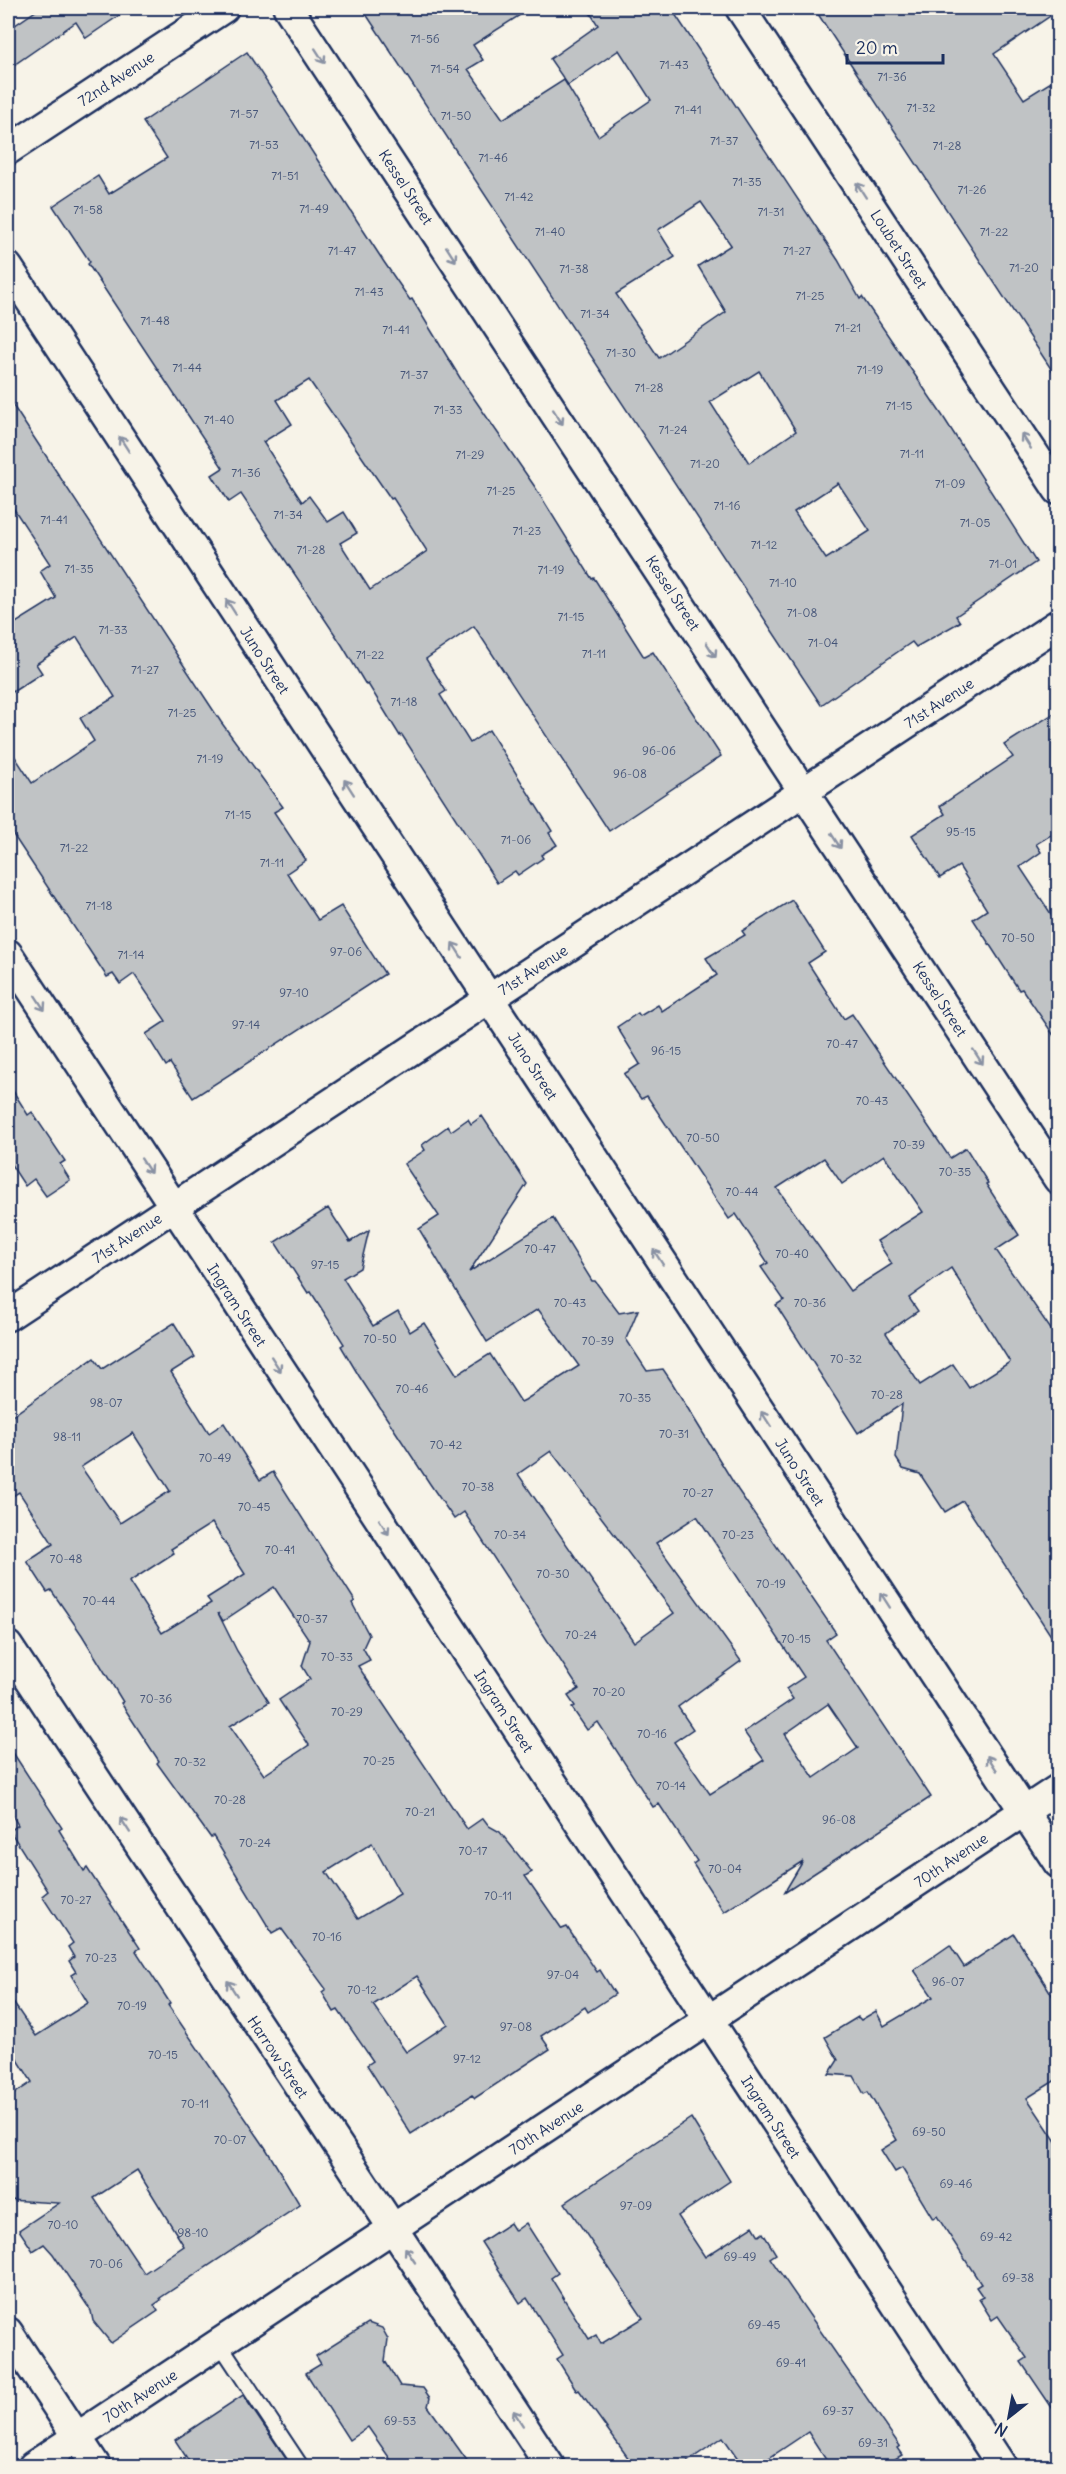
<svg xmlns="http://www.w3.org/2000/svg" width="1066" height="2474" font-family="Delius,sans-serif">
	<rect width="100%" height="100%" fill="#f7f3e8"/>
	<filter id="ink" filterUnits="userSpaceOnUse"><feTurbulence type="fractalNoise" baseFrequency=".0167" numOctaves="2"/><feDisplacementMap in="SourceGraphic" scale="12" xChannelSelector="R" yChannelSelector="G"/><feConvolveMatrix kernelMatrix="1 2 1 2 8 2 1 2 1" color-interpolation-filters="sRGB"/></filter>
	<g filter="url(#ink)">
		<g fill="#c0c3c5" stroke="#1b2f5e" stroke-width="1.5" fill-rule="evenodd">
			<polygon points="40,8 130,8 86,38 76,22 8,69 8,30"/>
			<path d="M 362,8 L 531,8 L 473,45 L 483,60 L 468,69 L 503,119 L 564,80 L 598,136 L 651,100 L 619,50 L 568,85 L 550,59 L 598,25 L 587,8 L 671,8 L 838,260 L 860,299 L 862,297 L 942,415 L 1036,562 L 956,616 L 960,622 L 916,647 L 912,642 L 821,705 ZM 701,202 L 731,245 L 698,266 L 726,312 L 659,358 L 616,294 L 675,257 L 658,230 ZM 759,371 L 796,431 L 749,463 L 710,402 ZM 838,483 L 870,531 L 826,559 L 794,512 Z"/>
			<polygon points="814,8 1059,8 1059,10 994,54 1024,99 1059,77 1059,381"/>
			<path d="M 247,52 L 384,262 L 410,300 L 412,299 L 462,381 L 535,487 L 592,579 L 594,578 L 644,657 L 653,652 L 721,756 L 609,831 L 474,626 L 426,659 L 446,691 L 440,695 L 470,743 L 489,730 L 552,831 L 549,833 L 557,845 L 541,855 L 543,858 L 518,875 L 515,871 L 497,883 L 402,735 L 400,736 L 368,684 L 366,685 L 342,645 L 241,494 L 229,502 L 212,475 L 223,468 L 88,264 L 90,262 L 53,206 L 98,176 L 109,194 L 167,158 L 143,122 ZM 309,380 L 391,499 L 393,498 L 427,551 L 370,590 L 340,543 L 357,533 L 344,512 L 328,522 L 309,496 L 302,502 L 263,442 L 292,424 L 277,400 Z"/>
			<polygon points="8,398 221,722 283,807 274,812 306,860 287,873 318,920 341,906 385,974 193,1098 170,1063 166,1066 146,1034 166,1021 134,974 120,984 113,974 107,977 8,827 8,746 32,783 94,741 80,718 115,697 77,637 36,664 42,673 8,695 8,621 11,626 56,598 40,571 50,564 8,500"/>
			<polygon points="1059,710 1059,830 1036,844 1041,852 1020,867 1059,926 1059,1043 1022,989 1019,990 973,919 987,910 959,866 940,878 912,835 945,814 940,806 1013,757 1004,745"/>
			<path d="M 792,900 L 825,952 L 808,963 L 844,1019 L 852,1014 L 950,1158 L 966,1148 L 988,1183 L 986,1184 L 1019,1235 L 996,1250 L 1059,1341 L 1059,1648 L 963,1501 L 945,1512 L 920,1474 L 903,1469 L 896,1458 L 902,1404 L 858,1433 L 776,1305 L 784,1300 L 761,1267 L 768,1263 L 736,1214 L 729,1219 L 647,1096 L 641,1099 L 624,1074 L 640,1064 L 617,1027 L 638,1013 L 640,1016 L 658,1005 L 662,1011 L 717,975 L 706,958 L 745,935 L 742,931 ZM 884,1155 L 923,1212 L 877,1241 L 892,1264 L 850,1291 L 777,1188 L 824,1158 L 842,1184 ZM 951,1268 L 1010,1362 L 969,1388 L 953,1364 L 920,1385 L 886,1333 L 918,1311 L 909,1298 Z"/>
			<polygon points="8,1083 28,1115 32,1112 65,1161 60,1164 70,1180 46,1196 34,1179 25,1186 8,1160"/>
			<path d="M 482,1116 L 527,1184 L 469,1272 L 553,1218 L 592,1281 L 595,1281 L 619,1313 L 638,1310 L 626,1339 L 647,1371 L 663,1369 L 671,1381 L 738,1490 L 836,1633 L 826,1640 L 931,1797 L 784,1893 L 803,1861 L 724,1912 L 693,1864 L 697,1861 L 659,1804 L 653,1807 L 598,1722 L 587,1730 L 572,1708 L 575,1706 L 568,1696 L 579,1689 L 464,1512 L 454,1519 L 430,1484 L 359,1376 L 341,1346 L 344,1344 L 311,1292 L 308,1293 L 275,1242 L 328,1208 L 350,1242 L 369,1230 L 360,1268 L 343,1278 L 373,1326 L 398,1311 L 410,1332 L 424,1323 L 457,1375 L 490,1354 L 521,1402 L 525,1400 L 579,1366 L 538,1309 L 487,1342 L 419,1229 L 439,1216 L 404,1164 L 425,1150 L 422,1145 L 448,1126 L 451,1131 L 468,1119 L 471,1124 ZM 551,1451 L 674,1613 L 634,1642 L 518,1474 ZM 697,1516 L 804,1677 L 786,1689 L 793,1699 L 744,1732 L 764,1760 L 710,1794 L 674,1742 L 693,1729 L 678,1707 L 741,1661 L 656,1543 ZM 828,1704 L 858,1748 L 814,1778 L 785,1734 Z"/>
			<path d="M 174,1323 L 195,1357 L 171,1372 L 209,1433 L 224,1423 L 260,1480 L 273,1472 L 355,1601 L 352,1603 L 369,1635 L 363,1648 L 370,1660 L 358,1666 L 467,1829 L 483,1818 L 489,1826 L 500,1832 L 532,1872 L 525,1876 L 562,1929 L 567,1927 L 597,1972 L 600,1970 L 615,1994 L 588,2012 L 585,2007 L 541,2036 L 550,2049 L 475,2098 L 472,2095 L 411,2134 L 367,2065 L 373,2061 L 338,2010 L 334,2012 L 322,1992 L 326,1989 L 281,1928 L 272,1933 L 213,1836 L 211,1838 L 157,1763 L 159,1761 L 121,1703 L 123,1702 L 82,1635 L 51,1590 L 47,1592 L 27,1561 L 53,1544 L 19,1492 L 8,1499 L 8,1419 L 94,1358 L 102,1369 ZM 133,1433 L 170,1491 L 120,1523 L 81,1467 ZM 212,1523 L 245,1574 L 207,1598 L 211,1603 L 162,1633 L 129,1582 L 174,1553 L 171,1549 ZM 274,1587 L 310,1641 L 302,1666 L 310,1679 L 279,1700 L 309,1745 L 264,1775 L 230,1726 L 269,1702 L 237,1651 L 218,1613 L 223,1621 ZM 372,1843 L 400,1894 L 358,1919 L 326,1872 ZM 417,1976 L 448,2024 L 406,2052 L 373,2005 Z"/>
			<path d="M 8,1745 L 62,1828 L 59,1830 L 84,1871 L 87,1868 L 140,1948 L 136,1951 L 170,2003 L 168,2005 L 265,2147 L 300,2205 L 160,2298 L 161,2300 L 154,2305 L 158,2311 L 111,2343 L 93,2321 L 91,2311 L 53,2254 L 44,2244 L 33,2251 L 19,2230 L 59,2203 L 8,2200 L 8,2098 L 32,2082 L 8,2044 L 8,1995 L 36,2036 L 88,2003 L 71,1975 L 76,1972 L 69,1961 L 74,1957 L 68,1947 L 73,1943 L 42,1896 L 48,1891 L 10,1831 L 18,1825 L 8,1808 ZM 137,2170 L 184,2246 L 144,2273 L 94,2198 Z"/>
			<polygon points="1014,1934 1059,2006 1059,2078 1027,2098 1059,2146 1059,2418 1021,2362 1027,2358 998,2316 992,2320 979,2299 983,2297 976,2287 981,2284 937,2216 933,2219 902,2168 895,2172 881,2150 897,2140 868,2092 864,2094 854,2076 829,2074 838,2060 825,2037 858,2017 861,2020 876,2011 884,2026 933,1997 914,1970 950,1945 964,1967"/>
			<polygon points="691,2118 730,2181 678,2216 705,2257 753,2226 759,2236 763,2233 776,2254 770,2258 900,2446 897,2448 902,2455 883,2466 830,2466 808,2432 757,2466 743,2466 723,2437 681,2466 634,2466 579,2390 577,2391 557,2359 563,2355 527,2298 520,2303 481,2242 510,2223 515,2231 526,2223 558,2273 551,2278 589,2339 596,2335 601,2344 643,2318 565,2203"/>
			<polygon points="368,2323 382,2328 388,2339 385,2361 400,2386 423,2388 430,2398 428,2406 471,2466 395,2466 368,2427 349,2440 306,2373 321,2364 316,2356"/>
			<polygon points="243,2395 291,2466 192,2466 175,2440"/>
		</g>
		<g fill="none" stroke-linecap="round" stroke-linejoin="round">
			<defs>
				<polyline id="service" points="220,2344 301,2466"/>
				<g id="minor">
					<polyline points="288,8 1058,1179"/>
					<polyline points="740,8 1058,490"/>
					<polyline points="8,150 224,8"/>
					<polyline points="8,267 1058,1863"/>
					<polyline points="8,954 1002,2466"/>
					<polyline points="8,1316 1058,624"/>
					<polyline points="8,1646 550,2466"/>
					<polyline points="8,2332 96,2466"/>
					<polyline points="33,2466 1058,1789"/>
				</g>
			</defs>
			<use href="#service" stroke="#1b2f5e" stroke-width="18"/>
			<use href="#minor" stroke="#1b2f5e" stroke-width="33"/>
			<use href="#service" stroke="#f7f3e8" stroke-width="14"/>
			<use href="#minor" stroke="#f7f3e8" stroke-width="28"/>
		</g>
		<defs><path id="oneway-shaft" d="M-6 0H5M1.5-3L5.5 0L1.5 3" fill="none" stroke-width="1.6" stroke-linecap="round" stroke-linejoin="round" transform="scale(1.5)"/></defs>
		<g stroke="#8991a3">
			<use href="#oneway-shaft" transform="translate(320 56) rotate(57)"/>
			<use href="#oneway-shaft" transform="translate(861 190) rotate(-123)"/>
			<use href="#oneway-shaft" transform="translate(451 254) rotate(57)"/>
			<use href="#oneway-shaft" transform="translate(558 417) rotate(57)"/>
			<use href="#oneway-shaft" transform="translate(1026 441) rotate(-123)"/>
			<use href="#oneway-shaft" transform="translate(124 444) rotate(-123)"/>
			<use href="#oneway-shaft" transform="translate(231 607) rotate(-123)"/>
			<use href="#oneway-shaft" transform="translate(711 650) rotate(57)"/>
			<use href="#oneway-shaft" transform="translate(349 787) rotate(-123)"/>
			<use href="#oneway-shaft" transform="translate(836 841) rotate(57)"/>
			<use href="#oneway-shaft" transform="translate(457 950) rotate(-123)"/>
			<use href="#oneway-shaft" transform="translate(40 1003) rotate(57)"/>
			<use href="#oneway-shaft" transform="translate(978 1057) rotate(57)"/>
			<use href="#oneway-shaft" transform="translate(146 1166) rotate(57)"/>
			<use href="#oneway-shaft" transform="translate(658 1257) rotate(-123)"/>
			<use href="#oneway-shaft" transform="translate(276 1364) rotate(57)"/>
			<use href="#oneway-shaft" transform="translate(766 1419) rotate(-123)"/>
			<use href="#oneway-shaft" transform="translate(384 1527) rotate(57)"/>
			<use href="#oneway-shaft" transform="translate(885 1600) rotate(-123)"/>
			<use href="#oneway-shaft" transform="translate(992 1763) rotate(-123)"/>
			<use href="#oneway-shaft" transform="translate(125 1825) rotate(-123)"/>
			<use href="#oneway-shaft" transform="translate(232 1988) rotate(-123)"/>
			<use href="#oneway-shaft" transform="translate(410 2255) rotate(-124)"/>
			<use href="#oneway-shaft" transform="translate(518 2418) rotate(-123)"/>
		</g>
	</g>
	<g text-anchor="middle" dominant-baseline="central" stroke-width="4.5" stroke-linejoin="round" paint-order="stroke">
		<g font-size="12" fill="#445478">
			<text x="425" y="38">71-56</text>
			<text x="674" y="64">71-43</text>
			<text x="445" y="68">71-54</text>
			<text x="892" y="76">71-36</text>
			<text x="921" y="107">71-32</text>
			<text x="688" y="109">71-41</text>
			<text x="244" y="113">71-57</text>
			<text x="456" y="115">71-50</text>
			<text x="724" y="140">71-37</text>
			<text x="264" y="144">71-53</text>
			<text x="947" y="145">71-28</text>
			<text x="493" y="157">71-46</text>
			<text x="285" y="175">71-51</text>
			<text x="747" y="181">71-35</text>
			<text x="972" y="189">71-26</text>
			<text x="519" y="196">71-42</text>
			<text x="314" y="208">71-49</text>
			<text x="88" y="209">71-58</text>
			<text x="771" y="211">71-31</text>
			<text x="550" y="231">71-40</text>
			<text x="994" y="231">71-22</text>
			<text x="342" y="250">71-47</text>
			<text x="797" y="250">71-27</text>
			<text x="1024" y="267">71-20</text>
			<text x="574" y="268">71-38</text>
			<text x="369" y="291">71-43</text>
			<text x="810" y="295">71-25</text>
			<text x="595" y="313">71-34</text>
			<text x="155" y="320">71-48</text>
			<text x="848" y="327">71-21</text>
			<text x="396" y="329">71-41</text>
			<text x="621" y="352">71-30</text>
			<text x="187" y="367">71-44</text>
			<text x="870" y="369">71-19</text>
			<text x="414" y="374">71-37</text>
			<text x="649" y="387">71-28</text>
			<text x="899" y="405">71-15</text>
			<text x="448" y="409">71-33</text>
			<text x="219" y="419">71-40</text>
			<text x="673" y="429">71-24</text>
			<text x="912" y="453">71-11</text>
			<text x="470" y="454">71-29</text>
			<text x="705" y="463">71-20</text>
			<text x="246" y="472">71-36</text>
			<text x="950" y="483">71-09</text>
			<text x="501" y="490">71-25</text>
			<text x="727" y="505">71-16</text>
			<text x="288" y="514">71-34</text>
			<text x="54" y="519">71-41</text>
			<text x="975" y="522">71-05</text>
			<text x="527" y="530">71-23</text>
			<text x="764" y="544">71-12</text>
			<text x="311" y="549">71-28</text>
			<text x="1003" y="563">71-01</text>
			<text x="79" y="568">71-35</text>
			<text x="551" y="569">71-19</text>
			<text x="783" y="582">71-10</text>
			<text x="802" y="612">71-08</text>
			<text x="571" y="616">71-15</text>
			<text x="113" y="629">71-33</text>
			<text x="823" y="642">71-04</text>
			<text x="594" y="653">71-11</text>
			<text x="370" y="654">71-22</text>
			<text x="145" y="669">71-27</text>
			<text x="404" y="701">71-18</text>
			<text x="182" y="712">71-25</text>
			<text x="659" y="750">96-06</text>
			<text x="210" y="758">71-19</text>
			<text x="630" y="773">96-08</text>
			<text x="238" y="814">71-15</text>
			<text x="961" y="831">95-15</text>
			<text x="516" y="839">71-06</text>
			<text x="74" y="847">71-22</text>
			<text x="272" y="862">71-11</text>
			<text x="99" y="905">71-18</text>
			<text x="1018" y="937">70-50</text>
			<text x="346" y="951">97-06</text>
			<text x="131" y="954">71-14</text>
			<text x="294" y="992">97-10</text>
			<text x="246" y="1024">97-14</text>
			<text x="842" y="1043">70-47</text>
			<text x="666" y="1050">96-15</text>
			<text x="872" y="1100">70-43</text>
			<text x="703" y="1137">70-50</text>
			<text x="909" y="1144">70-39</text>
			<text x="955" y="1171">70-35</text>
			<text x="742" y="1191">70-44</text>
			<text x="540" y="1248">70-47</text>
			<text x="792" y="1253">70-40</text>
			<text x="325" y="1264">97-15</text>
			<text x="570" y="1302">70-43</text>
			<text x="810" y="1302">70-36</text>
			<text x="380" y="1338">70-50</text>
			<text x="598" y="1340">70-39</text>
			<text x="846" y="1358">70-32</text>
			<text x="412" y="1388">70-46</text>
			<text x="887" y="1394">70-28</text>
			<text x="635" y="1397">70-35</text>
			<text x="106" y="1402">98-07</text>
			<text x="674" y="1433">70-31</text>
			<text x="67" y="1436">98-11</text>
			<text x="446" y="1444">70-42</text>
			<text x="215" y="1457">70-49</text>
			<text x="478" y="1486">70-38</text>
			<text x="698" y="1492">70-27</text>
			<text x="254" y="1506">70-45</text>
			<text x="510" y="1534">70-34</text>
			<text x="738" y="1534">70-23</text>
			<text x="280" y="1549">70-41</text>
			<text x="66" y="1558">70-48</text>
			<text x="553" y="1573">70-30</text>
			<text x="771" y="1583">70-19</text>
			<text x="99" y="1600">70-44</text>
			<text x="312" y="1618">70-37</text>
			<text x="581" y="1634">70-24</text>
			<text x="796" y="1638">70-15</text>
			<text x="337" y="1656">70-33</text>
			<text x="609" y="1691">70-20</text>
			<text x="156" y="1698">70-36</text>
			<text x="347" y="1711">70-29</text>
			<text x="652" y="1733">70-16</text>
			<text x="379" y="1760">70-25</text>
			<text x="190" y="1761">70-32</text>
			<text x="671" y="1785">70-14</text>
			<text x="230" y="1799">70-28</text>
			<text x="420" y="1811">70-21</text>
			<text x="839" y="1819">96-08</text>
			<text x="255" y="1842">70-24</text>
			<text x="473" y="1850">70-17</text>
			<text x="725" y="1868">70-04</text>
			<text x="498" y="1895">70-11</text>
			<text x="76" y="1899">70-27</text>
			<text x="327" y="1936">70-16</text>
			<text x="101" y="1957">70-23</text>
			<text x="563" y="1974">97-04</text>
			<text x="948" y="1981">96-07</text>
			<text x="362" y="1989">70-12</text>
			<text x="132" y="2005">70-19</text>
			<text x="516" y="2026">97-08</text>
			<text x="163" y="2054">70-15</text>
			<text x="467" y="2058">97-12</text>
			<text x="195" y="2103">70-11</text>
			<text x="929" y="2131">69-50</text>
			<text x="230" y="2139">70-07</text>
			<text x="956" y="2183">69-46</text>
			<text x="636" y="2205">97-09</text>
			<text x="63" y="2224">70-10</text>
			<text x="193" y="2232">98-10</text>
			<text x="996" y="2236">69-42</text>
			<text x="740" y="2256">69-49</text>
			<text x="106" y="2263">70-06</text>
			<text x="1018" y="2277">69-38</text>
			<text x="764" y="2324">69-45</text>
			<text x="791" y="2362">69-41</text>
			<text x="838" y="2410">69-37</text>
			<text x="400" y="2420">69-53</text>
			<text x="873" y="2442">69-31</text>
		</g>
		<g font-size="15" fill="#1b2f5e" stroke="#f7f3e8">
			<text transform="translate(116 79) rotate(-33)">72nd Avenue</text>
			<text transform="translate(406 187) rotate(57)">Kessel Street</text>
			<text transform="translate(899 249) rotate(57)">Loubet Street</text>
			<text transform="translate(673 593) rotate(57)">Kessel Street</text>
			<text transform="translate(265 660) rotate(57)">Juno Street</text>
			<text transform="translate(939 703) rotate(-33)">71st Avenue</text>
			<text transform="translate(533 970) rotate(-33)">71st Avenue</text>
			<text transform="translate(940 999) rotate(57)">Kessel Street</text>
			<text transform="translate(533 1066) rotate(57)">Juno Street</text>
			<text transform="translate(127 1238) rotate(-33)">71st Avenue</text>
			<text transform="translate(237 1305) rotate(57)">Ingram Street</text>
			<text transform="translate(800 1472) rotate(57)">Juno Street</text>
			<text transform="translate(504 1711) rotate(57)">Ingram Street</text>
			<text transform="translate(951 1860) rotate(-34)">70th Avenue</text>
			<text transform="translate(278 2057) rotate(56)">Harrow Street</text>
			<text transform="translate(771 2117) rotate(57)">Ingram Street</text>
			<text transform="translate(546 2128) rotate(-33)">70th Avenue</text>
			<text transform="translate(140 2396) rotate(-33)">70th Avenue</text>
		</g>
	</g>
	<rect width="1066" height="2474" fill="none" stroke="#f7f3e8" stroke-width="30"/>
	<rect x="15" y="15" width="1036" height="2444" fill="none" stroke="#1b2f5e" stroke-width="2" filter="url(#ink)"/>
	<g transform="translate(1009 2417) rotate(211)" stroke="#f7f3e8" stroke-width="4.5" paint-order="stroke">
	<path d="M0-4.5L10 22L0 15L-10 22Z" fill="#1b2f5e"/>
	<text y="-9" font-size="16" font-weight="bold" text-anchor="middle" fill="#1b2f5e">N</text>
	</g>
	<path d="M847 54v9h96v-9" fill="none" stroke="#1b2f5e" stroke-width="3"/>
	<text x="856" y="54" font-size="18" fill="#1b2f5e" stroke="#f7f3e8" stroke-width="4.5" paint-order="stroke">20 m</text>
</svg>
